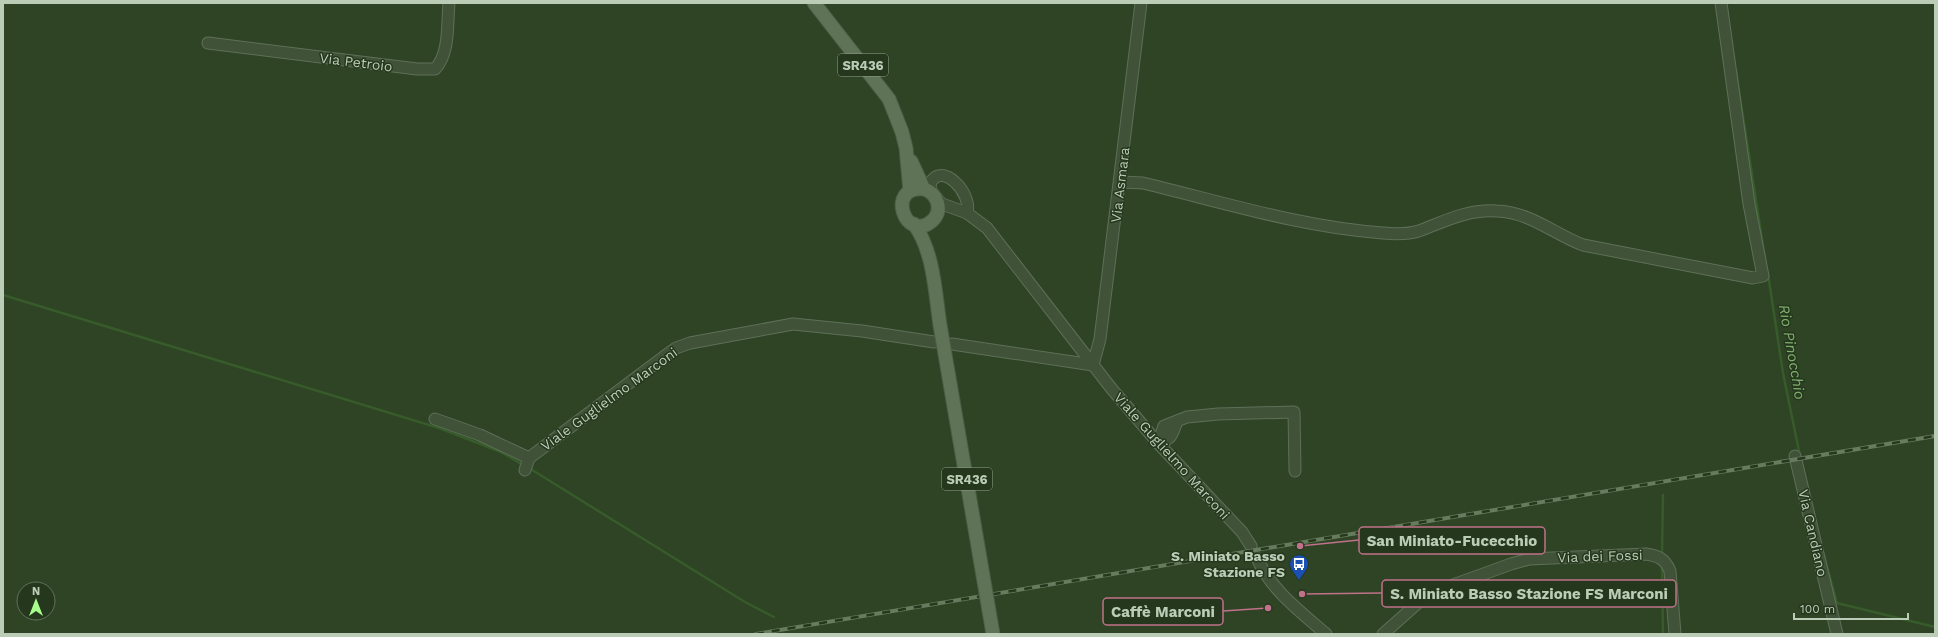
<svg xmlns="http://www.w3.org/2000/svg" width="1938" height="637" font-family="'Work Sans',sans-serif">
	<rect width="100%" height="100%" fill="#2e4425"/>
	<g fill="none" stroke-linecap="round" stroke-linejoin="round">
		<g stroke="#375b2a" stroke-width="2.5">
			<polyline points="1736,71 1766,265"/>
			<polyline points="1768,274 1783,373 1800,456"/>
			<polyline points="3,295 439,428 501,452 523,465"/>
			<polyline points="529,468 745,602 774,617"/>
			<polyline points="1662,554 1663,495"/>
			<polyline points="1824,556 1837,603 1935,627"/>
			<polyline points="1662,565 1663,634"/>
		</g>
		<polyline stroke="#43593b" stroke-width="11" stroke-dasharray="11 5.5" stroke-linecap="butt" points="1251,546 1258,560"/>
		<defs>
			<g id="minor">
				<path d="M 208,43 L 417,69 L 435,69 C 450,53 447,24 449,3"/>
				<path d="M 1121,182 L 1143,183 C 1222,202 1301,227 1383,233 C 1393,234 1409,234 1419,231 C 1445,221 1468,209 1497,211 C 1530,212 1554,234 1583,245 L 1753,278 L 1763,276 L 1749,204 L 1721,3"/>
				<path d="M 931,192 L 930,184 C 941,160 973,193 967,213"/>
				<polyline points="936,198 942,204 967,213 987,228 1111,388 1158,443 1242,532 1251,546"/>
				<polyline points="952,344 1093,365 1100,339 1141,3"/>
				<polyline points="435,419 480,435 529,458"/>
				<polyline points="1158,443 1164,426 1187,417 1218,414 1294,412 1295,471"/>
				<path d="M 1158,443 C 1172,439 1172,435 1177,421"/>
				<polyline points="1795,456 1837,634"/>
				<polyline points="529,458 665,356 676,348 690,343 793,324 862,331 934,342"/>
				<polyline points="525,470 529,458"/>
				<path d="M 1258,560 C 1272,591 1301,612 1326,634"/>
				<path d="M 1383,634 L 1428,594 L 1511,564 L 1529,559 L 1646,554 C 1659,556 1665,559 1670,571 L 1675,634"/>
			</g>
			<g id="major">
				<polyline points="814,3 889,99 902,132 906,148 910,191"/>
				<path d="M 911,161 L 924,189 C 937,193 944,210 932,221 C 905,244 885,185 924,189"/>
				<path d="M 914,224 C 934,252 935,292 940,325"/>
			</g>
		</defs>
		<use href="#minor" stroke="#5e7058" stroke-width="13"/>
		<use href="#major" stroke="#4c5f46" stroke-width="15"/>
		<use href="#minor" stroke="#405339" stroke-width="11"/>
		<use href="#major" stroke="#5f7357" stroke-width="13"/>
		<defs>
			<polyline id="rail" points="756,634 1935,436"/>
		</defs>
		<use href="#rail" stroke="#667c5d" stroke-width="4"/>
		<use href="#rail" stroke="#25381e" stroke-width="2.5" stroke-dasharray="8" stroke-linecap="butt"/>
		<defs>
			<polyline id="major-bridge" points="940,325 993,634"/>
		</defs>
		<use href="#major-bridge" stroke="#4c5f46" stroke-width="15" stroke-linecap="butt"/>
		<use href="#major-bridge" stroke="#5f7357" stroke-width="13"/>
	</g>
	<defs>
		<symbol id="bus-pin" viewBox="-11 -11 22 30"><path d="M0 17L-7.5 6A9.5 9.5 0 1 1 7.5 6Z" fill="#1a4fb4" stroke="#25381e"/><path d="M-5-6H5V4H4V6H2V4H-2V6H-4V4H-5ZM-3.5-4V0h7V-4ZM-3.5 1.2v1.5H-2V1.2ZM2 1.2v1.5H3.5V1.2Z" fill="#fff"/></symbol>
	</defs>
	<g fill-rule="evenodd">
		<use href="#bus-pin" x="1288" y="553" width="22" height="30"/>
	</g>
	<g text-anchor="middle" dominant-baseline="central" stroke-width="3" stroke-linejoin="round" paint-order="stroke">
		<g fill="#25381e" stroke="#8fa089" stroke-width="1">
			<rect x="838" y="54" width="50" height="22" rx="3"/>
			<rect x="942" y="468" width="50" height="22" rx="3"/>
		</g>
		<g font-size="13" font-weight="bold" fill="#bccdb7">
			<text x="863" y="65">SR436</text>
			<text x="967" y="479">SR436</text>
		</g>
		<g font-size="14" fill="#bccdb7" stroke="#25381e">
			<text transform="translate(356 62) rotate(7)">Via Petroio</text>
			<text transform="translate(1120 185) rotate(-83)">Via Asmara</text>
			<text transform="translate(609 399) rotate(-36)">Viale Guglielmo Marconi</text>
			<text transform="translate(1172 456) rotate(48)">Viale Guglielmo Marconi</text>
			<text transform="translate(1813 533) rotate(77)">Via Candiano</text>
			<text transform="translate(1600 556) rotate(-2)">Via dei Fossi</text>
		</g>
		<g font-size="14" font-weight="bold" fill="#bccdb7" stroke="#25381e" text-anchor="end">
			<text x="1285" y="556">S. Miniato Basso<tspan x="1285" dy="16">Stazione FS</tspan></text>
		</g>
		<g font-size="15" font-style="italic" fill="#80ae6e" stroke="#25381e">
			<text transform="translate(1792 352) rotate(80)">Rio Pinocchio</text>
		</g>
	</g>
	<path fill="none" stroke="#bf7289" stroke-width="1.5" d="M1300 546L1359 540M1302 594L1382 593M1268 608L1223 611"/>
	<g fill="#bf7289" stroke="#25381e" stroke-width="1.5">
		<circle cx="1300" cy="546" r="4"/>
		<circle cx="1302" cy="594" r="4"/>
		<circle cx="1268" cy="608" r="4"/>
	</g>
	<g fill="#25381e" stroke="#bf7289" stroke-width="1.5">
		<rect x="1359" y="527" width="186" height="27" rx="4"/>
		<rect x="1382" y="580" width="294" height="27" rx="4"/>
		<rect x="1103" y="598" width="120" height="27" rx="4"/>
	</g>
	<g font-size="15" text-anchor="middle" font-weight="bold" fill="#bccdb7">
		<text x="1452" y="546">San Miniato-Fucecchio</text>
		<text x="1529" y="599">S. Miniato Basso Stazione FS Marconi</text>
		<text x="1163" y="617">Caffè Marconi</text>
	</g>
	<rect width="1938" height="637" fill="none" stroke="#bccdb7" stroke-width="8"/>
	<g transform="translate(36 601)"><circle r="19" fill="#25381e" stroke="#61745b"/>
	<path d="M0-3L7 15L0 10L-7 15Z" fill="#a7fe8a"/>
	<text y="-6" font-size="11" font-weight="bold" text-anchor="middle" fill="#bccdb7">N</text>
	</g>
	<path d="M1794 613v6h114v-6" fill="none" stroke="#bccdb7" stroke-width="2"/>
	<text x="1800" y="613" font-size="12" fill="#bccdb7" stroke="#25381e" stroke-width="3" paint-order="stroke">100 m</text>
</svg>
